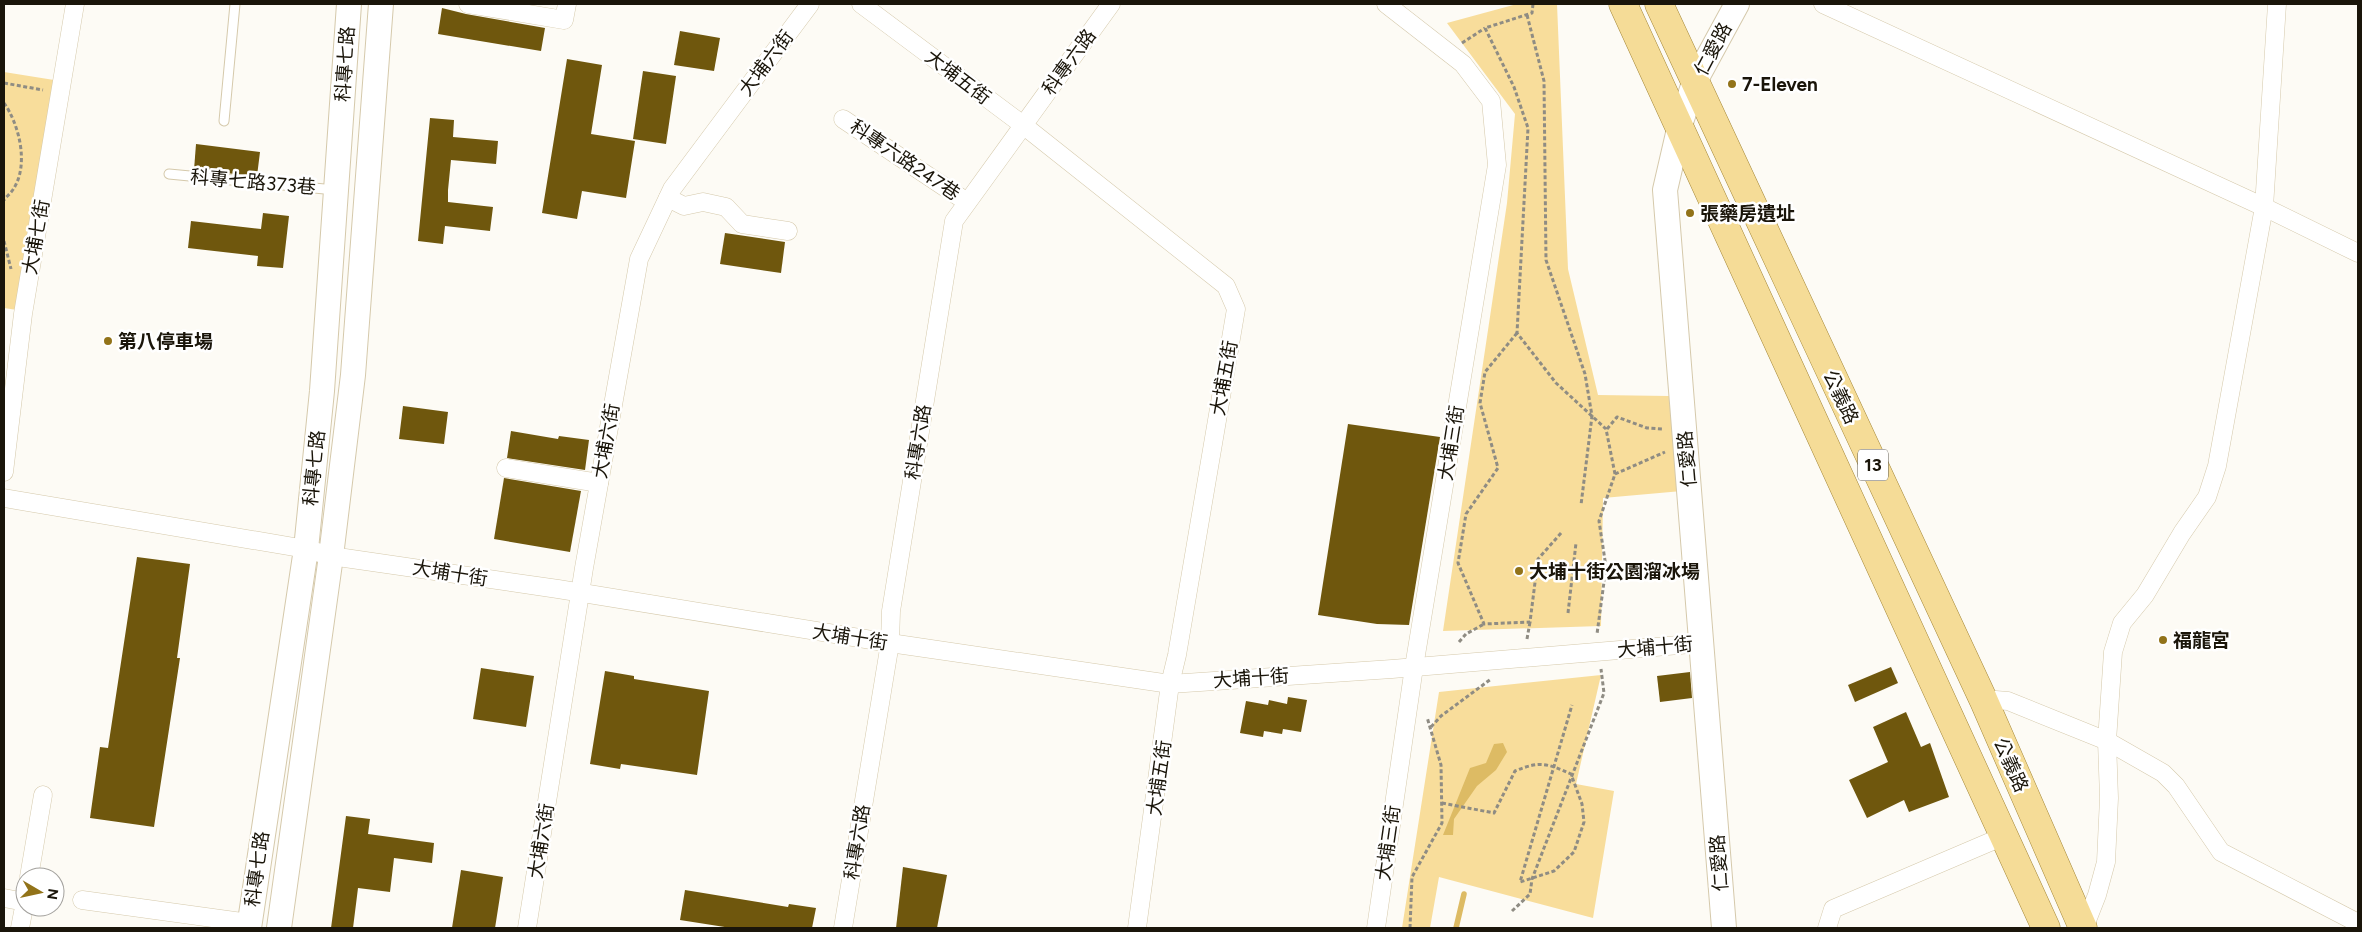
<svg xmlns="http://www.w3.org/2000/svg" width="2362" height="932" font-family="Figtree,'Noto Sans TC',sans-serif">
	<rect width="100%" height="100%" fill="#fdfbf5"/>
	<g fill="#f8dd9b">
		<polygon points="1517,4 1557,4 1568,269 1598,395 1669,396 1682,491 1603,498 1601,626 1443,631 1507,203 1515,114 1447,23"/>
		<polygon points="4,72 54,80 17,310 4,308"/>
		<polygon points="1601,675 1576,784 1614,791 1593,918 1439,877 1430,928 1402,928 1439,692"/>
	</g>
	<polygon fill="#ddbb64" points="1503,743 1507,752 1496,770 1477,786 1454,819 1453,835 1443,835 1470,768 1486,763 1494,744"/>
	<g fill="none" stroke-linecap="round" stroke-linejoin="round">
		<polyline stroke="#ddbb64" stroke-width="5.5" points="1456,928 1464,894"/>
	</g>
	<g fill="#6f570d">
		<polygon points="442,8 466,14 545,28 541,51 438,34"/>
		<polygon points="680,31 720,38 714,71 674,65"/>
		<polygon points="567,59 602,65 591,134 635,141 626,198 582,191 577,219 542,213"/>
		<polygon points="643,71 676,76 666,144 633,139"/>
		<polygon points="430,118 454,120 453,137 498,141 496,164 451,160 448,190 448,202 493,207 490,231 445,226 443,244 418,241"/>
		<polygon points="196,144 260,152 257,176 194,170"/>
		<polygon points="263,213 289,216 283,268 257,266 258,256 188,248 191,221 261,229"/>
		<polygon points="725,233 785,242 781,273 720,264"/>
		<polygon points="403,406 448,412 444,444 399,439"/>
		<polygon points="1348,424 1440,437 1409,625 1377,624 1318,615"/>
		<polygon points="511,431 558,439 559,436 589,440 585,470 507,458"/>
		<polygon points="504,478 581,491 570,552 494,539"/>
		<polygon points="137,557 190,564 177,658 180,658 154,827 90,818 100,747 108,748"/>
		<polygon points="1891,667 1898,683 1855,702 1848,685"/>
		<polygon points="481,668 534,676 526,727 473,719"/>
		<polygon points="605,671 634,676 634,679 709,691 697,775 621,764 620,769 590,764"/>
		<polygon points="1690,672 1692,698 1660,702 1657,676"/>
		<polygon points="1288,697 1307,700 1301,732 1283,729 1282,734 1264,731 1263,737 1240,733 1246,701 1268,705 1269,700 1287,704"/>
		<polygon points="1906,712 1921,747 1930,743 1949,797 1909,812 1904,800 1867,818 1849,780 1888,762 1873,727"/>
		<polygon points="346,816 370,819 368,834 434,843 432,863 394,858 390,892 358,888 353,928 331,928"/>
		<polygon points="903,867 947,875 937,928 896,928"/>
		<polygon points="461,870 503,877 495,928 452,928"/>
		<polygon points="685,890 788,907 789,904 816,908 812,928 731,928 680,920"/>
	</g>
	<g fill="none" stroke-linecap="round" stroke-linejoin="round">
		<defs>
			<g id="lane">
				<polyline points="224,121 235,4"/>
				<polyline points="169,174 335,190"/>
			</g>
			<g id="street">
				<polyline points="468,4 564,20 567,4"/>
				<polyline points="861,4 1023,125 1226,286 1236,309 1177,655 1170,684 1137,928"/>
				<polyline points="1823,4 2264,207 2358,253"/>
				<polyline points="843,119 967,202"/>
				<polyline points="668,198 684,206 703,202 726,207 742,224 788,231"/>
				<polyline points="506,468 599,483"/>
				<polyline points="4,472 23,314 75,4"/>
				<polyline points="4,498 306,549 331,556 558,589 890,643 1170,684 1392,669 1703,643"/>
				<polyline points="1983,699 2008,701 2107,741 2163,773 2176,786 2221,852 2358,923"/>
				<polyline points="29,877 43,795"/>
				<polyline points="4,898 25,902 20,928"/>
				<polyline points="82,900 249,923"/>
				<polyline points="527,928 584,568 639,259 672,189 810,4"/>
				<polyline points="843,928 890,643 891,611 954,221 1111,4"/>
				<polyline points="1376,928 1414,667 1497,165 1491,101 1463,64 1386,4"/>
				<polyline points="1827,928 1833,909 2004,836"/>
				<polyline points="2084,928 2097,895 2106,862 2109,798 2107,741 2113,652 2122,623 2145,595 2182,533 2207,497 2217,466 2264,207 2277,4"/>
			</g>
			<g id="secondary">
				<polyline points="249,928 306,549 322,391 349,4"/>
				<polyline points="279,928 331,556 353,375 381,4"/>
				<polyline points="1724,928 1665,190 1680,125 1694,83 1737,4"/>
			</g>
			<g id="primary">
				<polyline points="1623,4 2046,928"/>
				<polyline points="1659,4 1983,699 2083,928"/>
			</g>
		</defs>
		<use href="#lane" stroke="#d5c9ab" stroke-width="11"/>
		<use href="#street" stroke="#d5c9ab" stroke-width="19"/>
		<use href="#secondary" stroke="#d5c9ab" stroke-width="26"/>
		<use href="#primary" stroke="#a48738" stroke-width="29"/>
		<g stroke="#8f8c83" stroke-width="3" stroke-dasharray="4 2.5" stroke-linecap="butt">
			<polyline points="1533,4 1532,13 1485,28 1514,87 1528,128 1517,333 1556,383 1606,429 1615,474 1599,521 1606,567 1597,634"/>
			<polyline points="1527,15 1544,81 1546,260 1585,374 1592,416 1581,505"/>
			<polyline points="1462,43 1485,28"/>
			<polyline points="4,83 43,90"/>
			<path d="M 4,103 C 19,124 29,164 14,188 C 12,192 7,196 4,200"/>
			<polyline points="4,241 11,269"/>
			<polyline points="1517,333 1485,372 1480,403 1498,468 1466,514 1458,563 1484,624 1530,622 1538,559 1562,532"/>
			<polyline points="1607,429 1617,417 1647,428 1663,429"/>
			<polyline points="1615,474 1665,452"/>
			<polyline points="1568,613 1576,543"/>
			<polyline points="1527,639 1530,622"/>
			<polyline points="1459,642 1466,634 1484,624"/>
			<polyline points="1431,727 1441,716 1491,679"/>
			<path d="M 1442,803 L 1494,813 L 1515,771 C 1539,761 1547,763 1571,774 L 1582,804 L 1584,822 L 1574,852 L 1554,871 L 1520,882 L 1572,705"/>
			<polyline points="1512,911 1530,894 1532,879 1604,693 1601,669"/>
			<polyline points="1410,928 1412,877 1442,823 1441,765 1427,717"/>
		</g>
		<use href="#lane" stroke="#fff" stroke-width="9"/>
		<use href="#street" stroke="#fff" stroke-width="18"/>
		<use href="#secondary" stroke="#fff" stroke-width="24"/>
		<use href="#primary" stroke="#f5dc97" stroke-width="28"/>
	</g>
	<g fill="#927319" stroke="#fff" stroke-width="2">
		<circle cx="1732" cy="84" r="5"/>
		<circle cx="1690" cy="213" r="5"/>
		<circle cx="108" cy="341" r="5"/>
		<circle cx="1519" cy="571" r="5"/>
		<circle cx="2163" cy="640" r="5"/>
	</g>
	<g text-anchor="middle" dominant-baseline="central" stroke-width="5" stroke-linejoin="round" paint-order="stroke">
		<rect fill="#fff" stroke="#5f5b54" stroke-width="1" x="1858" y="449.5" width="30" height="31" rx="4"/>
		<g font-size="18" font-weight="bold" fill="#1a150a">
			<text x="1873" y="465">13</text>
		</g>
		<g font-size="19" fill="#1a150a" stroke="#fff">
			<text transform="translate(1713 49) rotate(-62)">仁愛路</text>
			<text transform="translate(1069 62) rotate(-54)">科專六路</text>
			<text transform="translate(766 63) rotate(-53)">大埔六街</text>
			<text transform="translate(345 64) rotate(-86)">科專七路</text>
			<text transform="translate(958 77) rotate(37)">大埔五街</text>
			<text transform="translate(905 160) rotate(34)">科專六路247巷</text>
			<text transform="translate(253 182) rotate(5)">科專七路373巷</text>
			<text transform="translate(36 237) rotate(-80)">大埔七街</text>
			<text transform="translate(1224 378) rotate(-80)">大埔五街</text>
			<text transform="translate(1841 397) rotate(65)">公義路</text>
			<text transform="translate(606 441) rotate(-80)">大埔六街</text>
			<text transform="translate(918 442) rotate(-81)">科專六路</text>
			<text transform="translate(1451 443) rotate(-81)">大埔三街</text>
			<text transform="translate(1687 459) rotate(-95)">仁愛路</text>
			<text transform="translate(314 468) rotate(-84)">科專七路</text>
			<text transform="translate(450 573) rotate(9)">大埔十街</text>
			<text transform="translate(850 637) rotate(9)">大埔十街</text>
			<text transform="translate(1655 647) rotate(-5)">大埔十街</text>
			<text transform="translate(1251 678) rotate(-4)">大埔十街</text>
			<text transform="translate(2011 765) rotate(66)">公義路</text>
			<text transform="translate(1159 778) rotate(-82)">大埔五街</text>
			<text transform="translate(541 841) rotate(-81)">大埔六街</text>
			<text transform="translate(857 842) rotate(-81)">科專六路</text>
			<text transform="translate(1388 843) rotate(-82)">大埔三街</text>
			<text transform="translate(1719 863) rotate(-94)">仁愛路</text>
			<text transform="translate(257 869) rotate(-82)">科專七路</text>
		</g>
		<g font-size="19" font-weight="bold" fill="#1a150a" stroke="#fff" text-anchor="start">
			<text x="1742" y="84">7-Eleven</text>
			<text x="1700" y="213">張藥房遺址</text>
			<text x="118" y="341">第八停車場</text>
			<text x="1529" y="571">大埔十街公園溜冰場</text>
			<text x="2173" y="640">福龍宮</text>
		</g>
	</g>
	<rect width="2362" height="932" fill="none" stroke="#1a150a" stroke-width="10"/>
	<g transform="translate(40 892) rotate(99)"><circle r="24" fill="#ffffff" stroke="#a3a19d"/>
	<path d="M0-4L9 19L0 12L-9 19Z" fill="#927319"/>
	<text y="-8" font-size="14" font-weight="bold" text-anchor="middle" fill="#1a150a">N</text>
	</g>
</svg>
